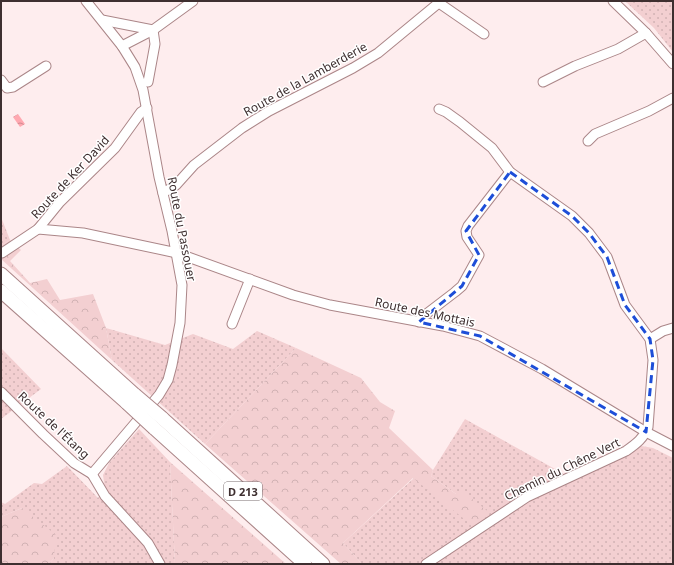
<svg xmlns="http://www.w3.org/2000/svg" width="674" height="565" font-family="'Noto Sans',sans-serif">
	<defs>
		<pattern id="grass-dots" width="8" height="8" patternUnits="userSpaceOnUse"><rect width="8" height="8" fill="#f3cfd1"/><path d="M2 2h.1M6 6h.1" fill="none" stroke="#d1b2b4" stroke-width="1.8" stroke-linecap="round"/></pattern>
		<pattern id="forest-crowns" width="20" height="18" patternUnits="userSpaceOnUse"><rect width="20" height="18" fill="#f3cfd1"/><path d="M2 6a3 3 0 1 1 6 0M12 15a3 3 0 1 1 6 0" fill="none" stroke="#d1b2b4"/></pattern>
		<pattern id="water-waves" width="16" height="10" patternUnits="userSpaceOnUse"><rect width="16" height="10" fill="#ffa8b0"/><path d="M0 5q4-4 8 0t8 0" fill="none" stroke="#d08990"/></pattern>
	</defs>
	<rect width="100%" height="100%" fill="#feedee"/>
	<g fill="url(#grass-dots)">
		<polygon points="625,1 673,1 673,52 654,28"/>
		<polygon points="1,217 10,240 1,246"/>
		<polygon points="106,328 165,345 193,334 233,349 257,331 296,348 205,444 112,360"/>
		<polygon points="1,348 41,389 1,419"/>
		<polygon points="465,419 564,474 630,444 653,448 673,458 673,564 362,564 343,543 414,478 473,525 456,494 431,476 433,470"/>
		<polygon points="139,429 170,462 175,564 49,564 54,558 22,508 1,517 1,502 5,504 34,483 42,484 67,466 98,498 105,489 103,475 109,463"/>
	</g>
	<g fill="url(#forest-crowns)">
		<polygon points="10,240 21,250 10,261 30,283 47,279 60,300 93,294 106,328 112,360 1,259 1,246"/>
		<polygon points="296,348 361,378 380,402 395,411 389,428 433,470 431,476 456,494 463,492 490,513 473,526 413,478 343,543 362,564 341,564 205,444"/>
		<polygon points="170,462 286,564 175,564"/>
		<polygon points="22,508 56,535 54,558 49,564 1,564 1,517"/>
	</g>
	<polygon fill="url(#water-waves)" points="18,114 25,124 20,127 13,117"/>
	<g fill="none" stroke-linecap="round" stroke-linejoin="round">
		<defs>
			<g id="minor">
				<polyline points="86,1 122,46 135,67 143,90 159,177 172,231 182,285 180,323 172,365 168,380 159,395 92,474"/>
				<polyline points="613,1 646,33 673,64"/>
				<polyline points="439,3 484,34"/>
				<polyline points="102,20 153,30 155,44 148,82"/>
				<polyline points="122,46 153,30 193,1"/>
				<polyline points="1,80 7,88 13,87 46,66"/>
				<polyline points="543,82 575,66 618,49 646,33"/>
				<polyline points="588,141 595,134 649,111 673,98"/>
				<polyline points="163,193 176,185 194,165 242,128 269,111 353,68 378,53 441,1"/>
				<polyline points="38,229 83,233 177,253 293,295 330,305 443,326 480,336 542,369 646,432 673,446"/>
				<polyline points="2,253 38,229 60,202 115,148 141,112 147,108"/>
				<polyline points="419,322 421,318 455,292 462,286 479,255 467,237 466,231 468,226 510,172"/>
				<polyline points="232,324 250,279"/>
				<polyline points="650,339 663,331 673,328"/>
				<polyline points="1,392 43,434 74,463 92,474"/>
				<polyline points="92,474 105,496 148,543 160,564"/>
				<path d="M 426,564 L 527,497 L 626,451 C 636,444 644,438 648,427 L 653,360 L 650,339 L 625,305 L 607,257 L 589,233 L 572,216 L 510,172 L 492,148 L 460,122 L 446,112 L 439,109"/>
			</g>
			<g id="highway">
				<polyline points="1,274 135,395"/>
				<polyline points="1,291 127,403"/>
				<polyline points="162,418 323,564"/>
				<polyline points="154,428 305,564"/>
			</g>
		</defs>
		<use href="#minor" stroke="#ab8688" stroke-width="11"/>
		<use href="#highway" stroke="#ab8688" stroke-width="15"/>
		<use href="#minor" stroke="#fff" stroke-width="9"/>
		<use href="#highway" stroke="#fff" stroke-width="13"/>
		<defs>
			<g id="highway-bridge">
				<polyline points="135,395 162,418"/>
				<polyline points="127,403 154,428"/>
			</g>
		</defs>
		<use href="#highway-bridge" stroke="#ab8688" stroke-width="15" stroke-linecap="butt"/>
		<use href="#highway-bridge" stroke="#fff" stroke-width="13"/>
	</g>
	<path fill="none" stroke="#1d4ed8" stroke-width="3" stroke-dasharray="8 5" stroke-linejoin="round" d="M 510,172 L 572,216 L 589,233 L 607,257 L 625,305 L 650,339 L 653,360 L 646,432 L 480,336 L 419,322 L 462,286 L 479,255 L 466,231 Z"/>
	<g text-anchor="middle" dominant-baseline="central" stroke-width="3" stroke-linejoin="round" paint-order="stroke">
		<rect fill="#fff" stroke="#786d6e" stroke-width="1" x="224" y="482" width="38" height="18" rx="3"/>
		<g font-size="11" font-weight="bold" fill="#3e2f30">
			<text x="243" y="491">D 213</text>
		</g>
		<g font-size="12" fill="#3e2f30" stroke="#fff">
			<text transform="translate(305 79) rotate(-29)">Route de la Lamberderie</text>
			<text transform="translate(70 177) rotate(-47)">Route de Ker David</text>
			<text transform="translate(182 229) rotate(79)">Route du Passouer</text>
			<text transform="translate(425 312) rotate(12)">Route des Mottais</text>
			<text transform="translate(54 425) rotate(43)">Route de l'Étang</text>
			<text transform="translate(562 469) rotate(-26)">Chemin du Chêne Vert</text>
		</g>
	</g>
	<rect width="674" height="565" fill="none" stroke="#3e2f30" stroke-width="4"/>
</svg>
